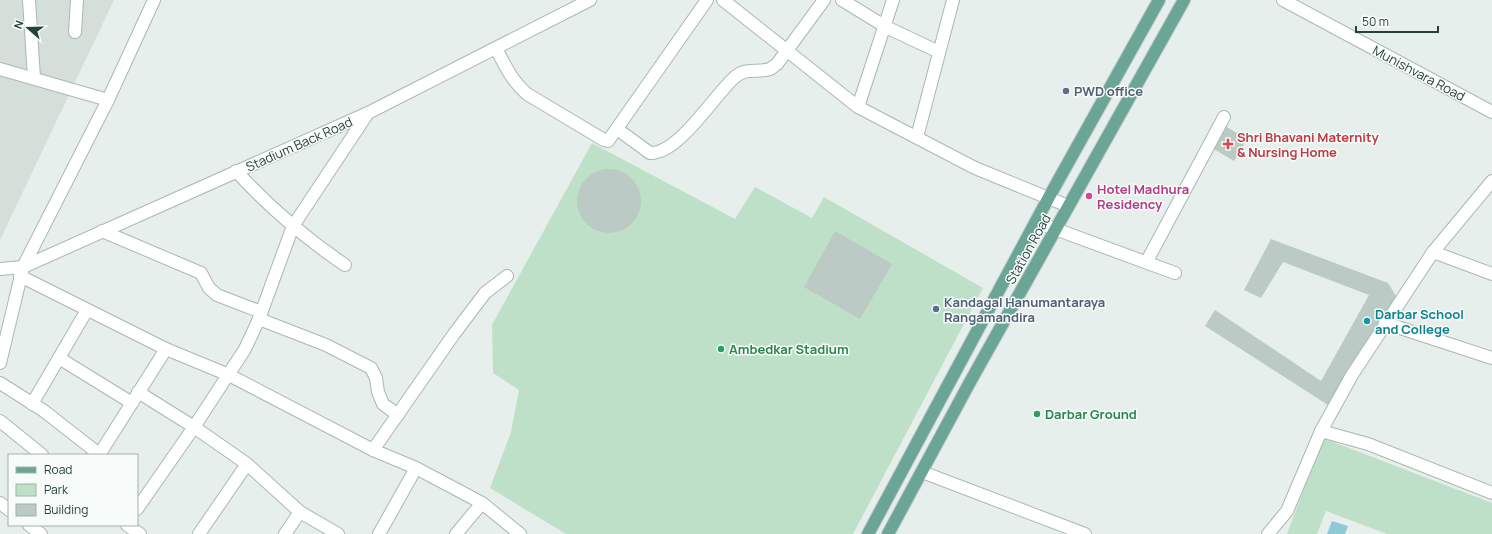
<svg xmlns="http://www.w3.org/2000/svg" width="1492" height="534" font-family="Manrope,sans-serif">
	<rect width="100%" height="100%" fill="#e6efeb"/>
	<polygon fill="#d4dfda" points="0,0 114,0 0,240"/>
	<g fill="#bfe0c8">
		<polygon points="592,143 735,219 755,187 812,218 824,197 983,288 853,534 566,534 490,488 511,432 519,390 493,373 492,325"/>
		<polygon points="1323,438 1492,503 1492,534 1387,534 1326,511 1317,534 1287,534"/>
	</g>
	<polygon fill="#8ec9d4" points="1332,521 1348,526 1345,534 1327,534"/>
	<g fill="#bbcac4">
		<polygon points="1225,126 1247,139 1234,161 1212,148"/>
		<circle cx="609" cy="201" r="32"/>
		<polygon points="835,231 892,264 860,319 804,287"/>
		<polygon points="1271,239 1388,283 1398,299 1382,316 1331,407 1205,326 1215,310 1321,381 1369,295 1283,262 1261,298 1244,290"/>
	</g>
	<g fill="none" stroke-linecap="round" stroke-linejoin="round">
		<defs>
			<g id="minor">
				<polyline points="29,0 34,78"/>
				<polyline points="723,0 858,107 975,168 1068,206"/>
				<polyline points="842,0 886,27 939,52"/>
				<polyline points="1283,0 1492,112"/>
				<polyline points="75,32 77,0"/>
				<path d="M 496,48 C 505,66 512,81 527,94 L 604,140 L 608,141 L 707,0"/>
				<polyline points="0,69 108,100"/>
				<polyline points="858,107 893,0"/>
				<path d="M 617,129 L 650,153 C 679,154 714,95 735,77 C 746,67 757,73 770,69 C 772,68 775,65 777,64 L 824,0"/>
				<polyline points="917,137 953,0"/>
				<path d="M 236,171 C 269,207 305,238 345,265"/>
				<polyline points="1036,222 1175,273"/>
				<polyline points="102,231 201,273 209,288 217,295 261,312"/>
				<polyline points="1433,252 1492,274"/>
				<polyline points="1147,261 1224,117"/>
				<polyline points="0,269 23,267 368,113 590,0"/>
				<polyline points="20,276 166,349 229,375 373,450 416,468 482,503 520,534"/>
				<polyline points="259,319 326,345 371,368 376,378 378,392 383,404 398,415"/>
				<polyline points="1385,323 1492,358"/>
				<polyline points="59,358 132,403"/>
				<polyline points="0,363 23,267 108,100 154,0"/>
				<polyline points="0,383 44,411 99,454"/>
				<polyline points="138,392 194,427 247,464 300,512 338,534"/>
				<polyline points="32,404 87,310"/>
				<polyline points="0,421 42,455"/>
				<polyline points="1321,431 1368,444 1492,493"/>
				<polyline points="373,450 454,334 485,293 507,276"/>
				<polyline points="99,455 166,349"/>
				<polyline points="922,472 1085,534"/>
				<polyline points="0,503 9,510"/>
				<polyline points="137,509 194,427 245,349 259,319 293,226 368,113"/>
				<polyline points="29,525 41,534"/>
				<polyline points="127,525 140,534"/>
				<polyline points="199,534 247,464"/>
				<polyline points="285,534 300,512"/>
				<polyline points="379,534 416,468"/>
				<polyline points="456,534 482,503"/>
				<polyline points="1268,534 1287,511 1321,431 1352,375 1433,252 1492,181"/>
			</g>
			<g id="major">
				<polyline points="868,534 1049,197 1159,0"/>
				<polyline points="888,534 970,382 1184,0"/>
			</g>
		</defs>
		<use href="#minor" stroke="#a8b8b2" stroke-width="14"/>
		<use href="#major" stroke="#c2cac8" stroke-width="14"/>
		<use href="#minor" stroke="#fff" stroke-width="12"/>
		<use href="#major" stroke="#6aa596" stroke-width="12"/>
	</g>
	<g fill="#5c6f8a" stroke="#f7fbf9" stroke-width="1.5">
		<circle cx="1066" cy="91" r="4"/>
		<circle cx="936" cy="309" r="4"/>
	</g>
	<path fill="#e0444e" stroke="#f7fbf9" stroke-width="1.5" d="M1226 138h4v4h4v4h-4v4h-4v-4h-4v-4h4z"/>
	<circle fill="#d1479c" stroke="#f7fbf9" stroke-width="1.5" cx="1089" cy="196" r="4"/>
	<circle fill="#0f9aa8" stroke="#f7fbf9" stroke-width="1.5" cx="1367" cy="321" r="4"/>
	<g fill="#2e9e5b" stroke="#f7fbf9" stroke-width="1.5">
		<circle cx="721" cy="349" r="4"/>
		<circle cx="1037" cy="414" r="4"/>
	</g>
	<g text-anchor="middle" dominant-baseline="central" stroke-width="3" stroke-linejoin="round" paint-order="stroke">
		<g font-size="13" fill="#24423a" stroke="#f7fbf9">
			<text transform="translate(1419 73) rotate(28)">Munishvara Road</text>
			<text transform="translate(299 144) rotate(-24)">Stadium Back Road</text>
			<text transform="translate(1028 249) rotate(-61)">Station Road</text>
		</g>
		<g font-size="13" font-weight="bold" fill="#4e5e75" stroke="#f7fbf9" text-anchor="start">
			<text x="1074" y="91">PWD office</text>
			<text x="944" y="302">Kandagal Hanumantaraya<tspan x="944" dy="15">Rangamandira</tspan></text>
		</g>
		<g font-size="13" font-weight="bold" fill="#be3a42" stroke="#f7fbf9" text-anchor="start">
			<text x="1237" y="137">Shri Bhavani Maternity<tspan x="1237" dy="15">&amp; Nursing Home</tspan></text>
		</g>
		<g font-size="13" font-weight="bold" fill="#b23c85" stroke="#f7fbf9" text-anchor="start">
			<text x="1097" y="189">Hotel Madhura<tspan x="1097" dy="15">Residency</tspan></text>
		</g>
		<g font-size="13" font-weight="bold" fill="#0d838f" stroke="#f7fbf9" text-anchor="start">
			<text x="1375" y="314">Darbar School<tspan x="1375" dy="15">and College</tspan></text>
		</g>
		<g font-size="13" font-weight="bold" fill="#27864d" stroke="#f7fbf9" text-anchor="start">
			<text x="729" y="349">Ambedkar Stadium</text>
			<text x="1045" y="414">Darbar Ground</text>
		</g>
	</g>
	<rect x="8" y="454" width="130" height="72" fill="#f7fbf9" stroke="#a3b1ad"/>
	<rect x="16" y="467" width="20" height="6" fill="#6aa596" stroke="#a3b1ad"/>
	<text x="44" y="474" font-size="12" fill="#24423a">Road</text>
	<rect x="16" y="484" width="20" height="12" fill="#bfe0c8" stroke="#a3b1ad"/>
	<text x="44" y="494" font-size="12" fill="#24423a">Park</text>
	<rect x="16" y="504" width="20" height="12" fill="#bbcac4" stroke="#a3b1ad"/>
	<text x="44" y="514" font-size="12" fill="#24423a">Building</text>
	<g transform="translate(28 28) rotate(290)" stroke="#f7fbf9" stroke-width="3" paint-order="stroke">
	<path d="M0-3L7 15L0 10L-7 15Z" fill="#24423a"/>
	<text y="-6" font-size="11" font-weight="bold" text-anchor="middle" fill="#24423a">N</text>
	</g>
	<path d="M1356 26v6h82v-6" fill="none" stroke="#24423a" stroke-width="2"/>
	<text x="1362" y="26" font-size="12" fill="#24423a" stroke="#f7fbf9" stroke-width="3" paint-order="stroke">50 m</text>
</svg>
